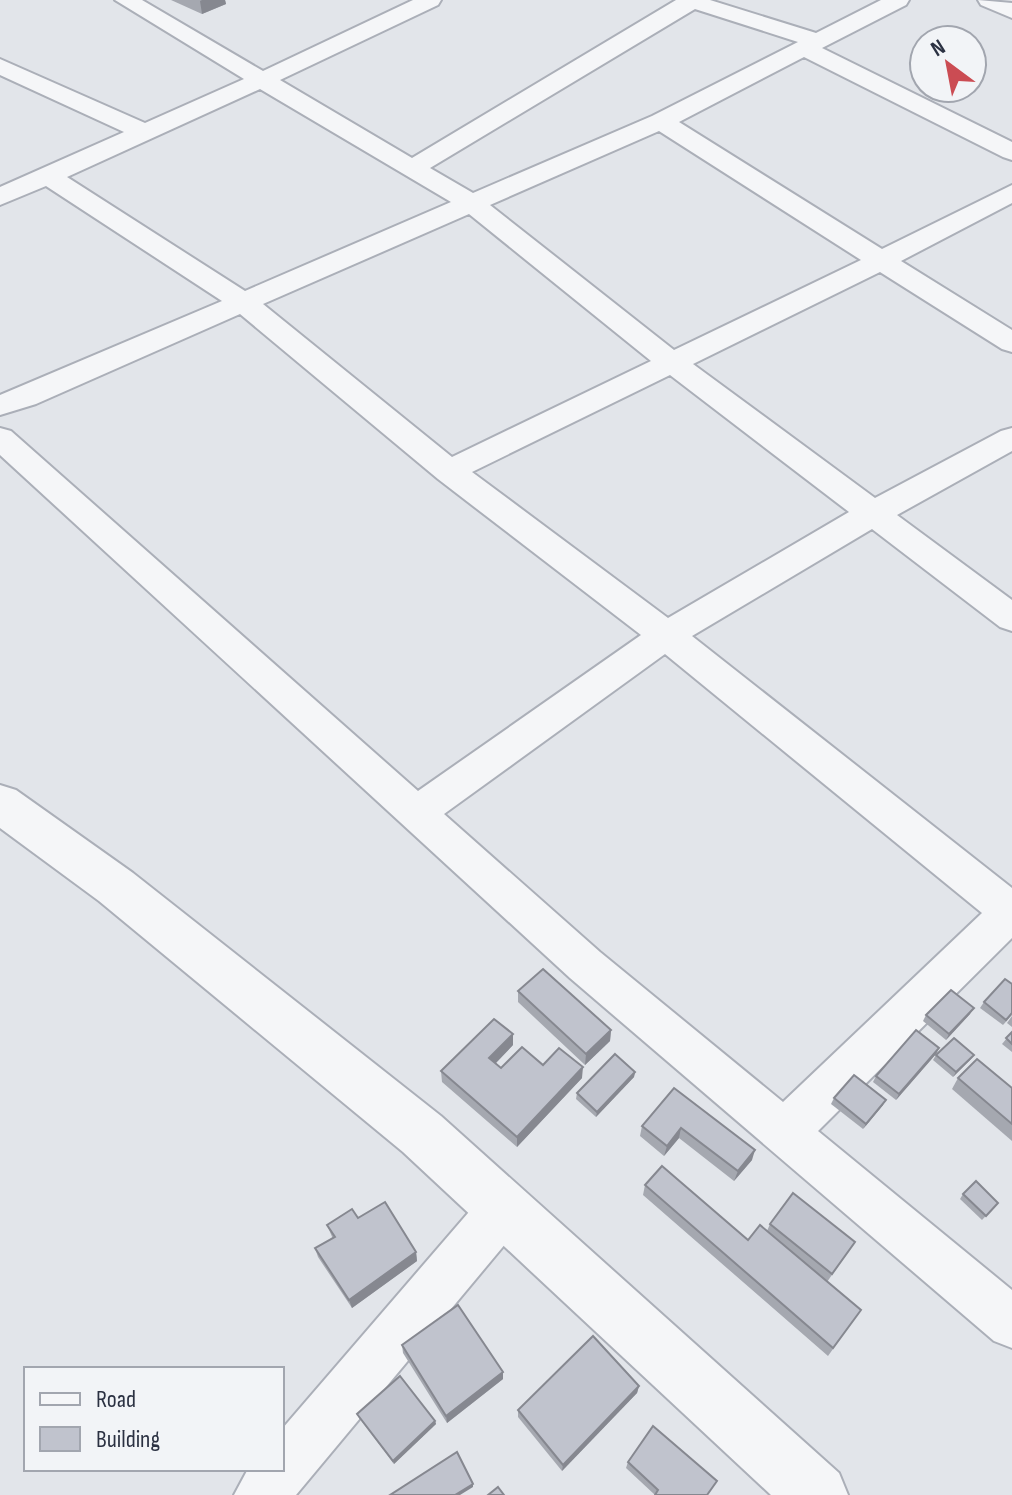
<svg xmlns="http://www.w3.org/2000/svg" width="1012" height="1495" font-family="'Sofia Sans Condensed',sans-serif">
	<rect width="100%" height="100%" fill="#e2e5ea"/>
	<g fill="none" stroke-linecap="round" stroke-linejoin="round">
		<defs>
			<g id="minor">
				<path d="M 115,0 L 142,0 L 263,71 L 413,0 L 441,0 L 438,5 L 280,80 L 412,158 L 676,0 L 710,0 L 816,33 L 881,0 L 909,0 L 906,5 L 822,48 L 1012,142 L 1012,160 L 1003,157 L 804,57 L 679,122 L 882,249 L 1012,185 L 1012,203 L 901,261 L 1012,330 L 1012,352 L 1002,349 L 880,272 L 693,364 L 875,498 L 1001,431 L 1012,428 L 1012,451 L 897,515 L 1012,600 L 1012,631 L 1000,627 L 872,529 L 692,636 L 1012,888 L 1012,938 L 818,1131 L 1012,1290 L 1012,1348 L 994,1341 L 570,978 L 0,455 L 0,428 L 11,431 L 418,791 L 641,635 L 438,479 L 240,314 L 36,404 L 0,415 L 0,395 L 222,301 L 46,186 L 0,205 L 0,187 L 124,132 L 0,75 L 0,59 L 145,123 L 244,79 ZM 695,9 L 798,42 L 652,116 L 473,193 L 430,168 ZM 260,89 L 451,202 L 245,291 L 67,177 ZM 659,131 L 861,260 L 674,350 L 490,205 ZM 469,214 L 651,361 L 452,457 L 263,304 ZM 670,375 L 849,512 L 668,618 L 472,472 ZM 665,654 L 982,913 L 783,1102 L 600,952 L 444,814 Z"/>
				<polygon points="978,0 1012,3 1012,18 981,5"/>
				<polygon points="504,1184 521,1191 528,1208 521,1225 296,1495 234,1495 248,1469 282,1469 282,1429 487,1191"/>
			</g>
			<polygon id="tertiary" points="0,785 16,790 133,873 441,1116 839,1473 848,1495 771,1495 403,1152 99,901 0,828"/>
		</defs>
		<use href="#minor" stroke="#abafb8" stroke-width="4"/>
		<use href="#tertiary" stroke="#abafb8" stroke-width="4"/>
		<use href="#minor" fill="#f5f6f8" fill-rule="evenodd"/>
		<use href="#tertiary" fill="#f5f6f8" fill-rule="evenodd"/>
	</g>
	<g fill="#a5a8b0">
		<polygon points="171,0 225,0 226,4 202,14"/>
		<polygon points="518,991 611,1030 610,1041 585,1065 518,1002"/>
		<polygon points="984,1002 1012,1015 1003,1025 980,1008"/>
		<polygon points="970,1014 946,1040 923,1021 926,1015"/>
		<polygon points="1012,1016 1012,1027 1007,1023"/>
		<polygon points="1012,1032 1012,1052 1002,1044"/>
		<polygon points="513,1045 496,1063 501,1068 543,1065 582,1078 517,1147 442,1082 441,1071"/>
		<polygon points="939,1048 936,1054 896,1100 873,1082 876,1076"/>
		<polygon points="936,1055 974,1055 970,1060 953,1077 933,1060"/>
		<polygon points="635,1072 634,1077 596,1117 576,1099 577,1093"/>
		<polygon points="958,1078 1012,1088 1012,1141 952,1089"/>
		<polygon points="674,1088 752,1160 734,1181 679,1138 664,1156 640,1136 642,1126"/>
		<polygon points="834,1098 883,1105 863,1129 831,1104"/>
		<polygon points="645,1185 748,1240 767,1231 770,1224 855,1242 827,1282 861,1310 828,1356 643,1195"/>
		<polygon points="963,1194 998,1203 982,1220 960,1199"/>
		<polygon points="358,1218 416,1252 417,1261 352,1308 318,1257 315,1248 333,1239 327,1225"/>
		<polygon points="402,1345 503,1379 447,1423 403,1353"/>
		<polygon points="639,1386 637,1393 562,1471 518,1417 518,1410"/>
		<polygon points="357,1414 435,1421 436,1424 394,1464 359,1418"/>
		<polygon points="628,1462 708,1495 655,1495 626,1468"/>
	</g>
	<g fill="#868890">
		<polygon points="202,0 225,0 226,4 202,14 200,1"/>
		<polygon points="974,1008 970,1014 946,1040 949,1034"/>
		<polygon points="611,1030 610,1041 585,1065 586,1054"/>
		<polygon points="513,1034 513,1045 490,1069 489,1058"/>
		<polygon points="939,1048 936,1054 896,1100 899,1094"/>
		<polygon points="974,1055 970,1060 953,1077 956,1072"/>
		<polygon points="583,1067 582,1078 517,1147 517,1137"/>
		<polygon points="635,1072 634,1077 596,1117 597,1112"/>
		<polygon points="886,1100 883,1105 863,1129 866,1124"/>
		<polygon points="681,1128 679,1138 664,1156 667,1146"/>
		<polygon points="755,1150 752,1160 734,1181 738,1171"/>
		<polygon points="416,1252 417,1261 352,1308 349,1300"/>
		<polygon points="503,1372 503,1379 447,1423 446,1416"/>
		<polygon points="639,1386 637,1393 562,1471 563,1465"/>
		<polygon points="435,1421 436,1424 394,1464 393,1461"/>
		<polygon points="473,1484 473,1487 460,1495 455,1495"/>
	</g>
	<g fill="#c0c3cd" stroke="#868890" stroke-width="2">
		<polygon points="543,969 611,1030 586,1054 518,991"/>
		<polygon points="1005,979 1012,984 1012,1013 1006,1020 984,1002"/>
		<polygon points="951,990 974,1008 949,1034 926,1015"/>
		<polygon points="494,1019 513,1034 489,1058 501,1068 522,1047 543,1065 559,1048 583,1067 517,1137 441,1071"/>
		<polygon points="916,1030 939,1048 899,1094 876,1076"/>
		<polygon points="1012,1032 1012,1044 1006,1038"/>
		<polygon points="954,1038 974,1055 956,1072 936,1055"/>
		<polygon points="615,1054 635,1072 597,1112 577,1093"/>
		<polygon points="977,1059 1012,1088 1012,1124 958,1078"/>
		<polygon points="854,1075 886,1100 866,1124 834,1098"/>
		<polygon points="674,1088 755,1150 738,1171 681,1128 667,1146 642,1126"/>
		<polygon points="662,1166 748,1240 760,1225 861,1310 833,1348 645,1185"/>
		<polygon points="976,1181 998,1203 986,1216 963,1194"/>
		<polygon points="793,1193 855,1242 832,1274 770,1224"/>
		<polygon points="385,1202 416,1252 349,1300 315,1248 335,1237 327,1225 352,1209 358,1218"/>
		<polygon points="458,1305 503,1372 446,1416 402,1345"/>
		<polygon points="593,1336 639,1386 563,1465 518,1410"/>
		<polygon points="400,1376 435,1421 393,1461 357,1414"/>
		<polygon points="653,1426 717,1481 707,1495 655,1495 658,1490 628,1462"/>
		<polygon points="457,1452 473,1484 455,1495 390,1495"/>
		<polygon points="498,1487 504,1495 488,1495"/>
	</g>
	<rect x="24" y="1367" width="260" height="104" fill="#f2f4f7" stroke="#a2a6af" stroke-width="2"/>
	<rect x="40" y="1393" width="40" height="12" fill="#f5f6f8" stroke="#a2a6af" stroke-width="2"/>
	<text x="96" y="1407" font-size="24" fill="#2b3142">Road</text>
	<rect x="40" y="1427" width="40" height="24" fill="#c0c3cd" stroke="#a2a6af" stroke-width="2"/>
	<text x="96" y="1447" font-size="24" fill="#2b3142">Building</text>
	<g transform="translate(948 64) rotate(328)"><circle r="38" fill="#f2f4f7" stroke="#a2a6af" stroke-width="2"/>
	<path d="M0-6L14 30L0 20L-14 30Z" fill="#cb4c53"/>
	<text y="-12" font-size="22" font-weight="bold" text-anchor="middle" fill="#2b3142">N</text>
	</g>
</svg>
